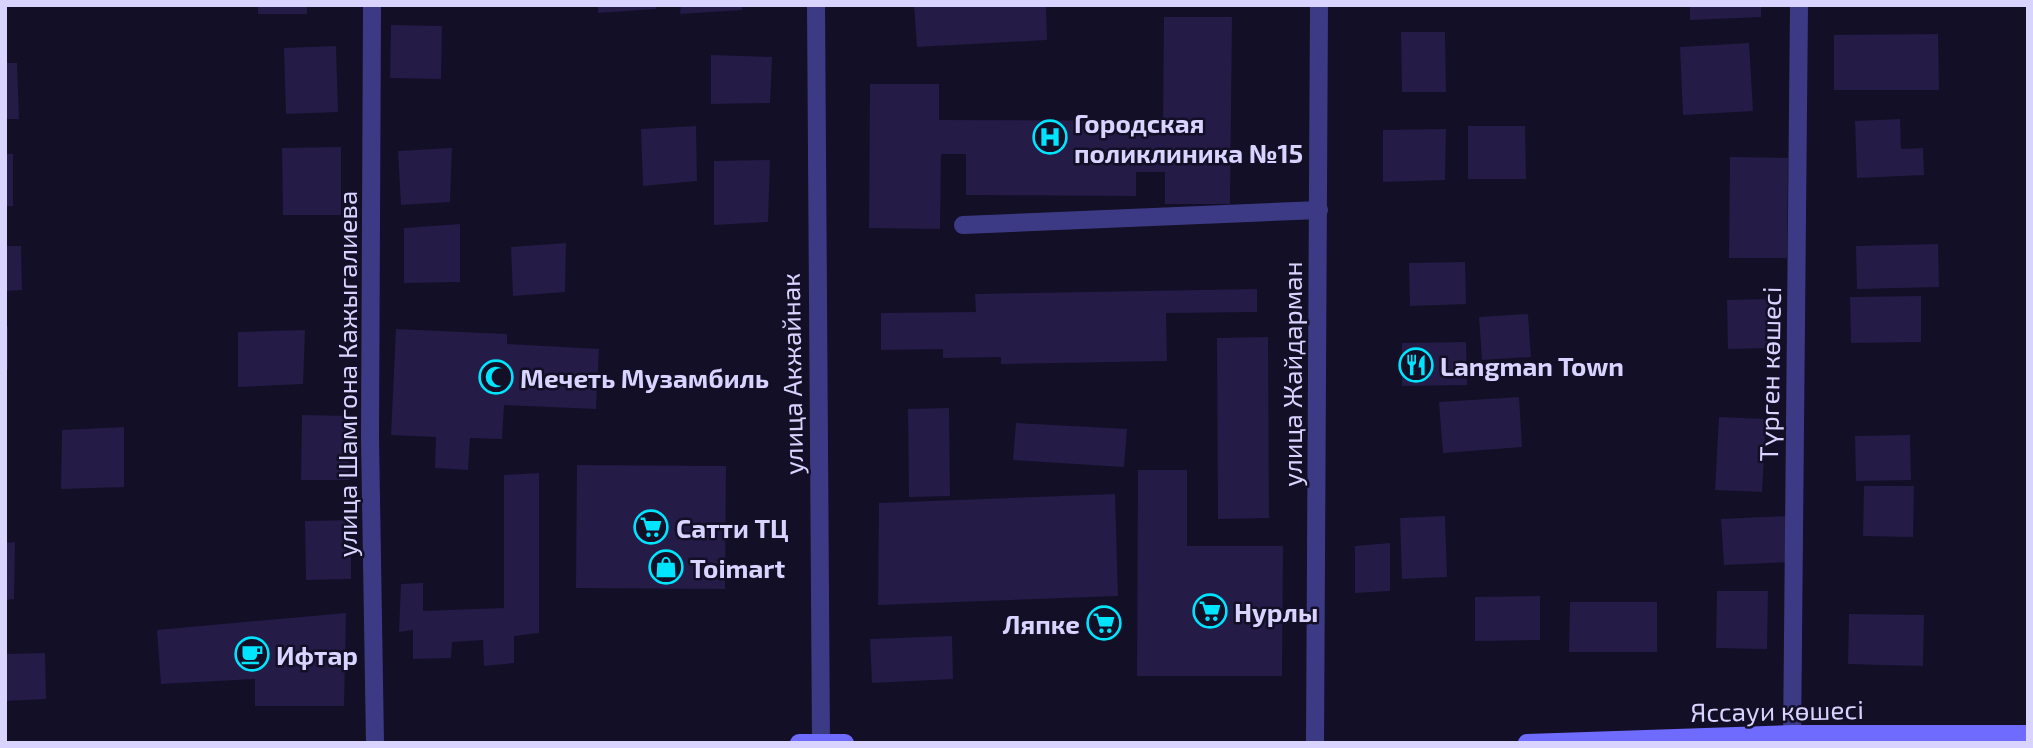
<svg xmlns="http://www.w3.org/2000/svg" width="2033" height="748" font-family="'Exo 2',sans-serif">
	<rect width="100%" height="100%" fill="#130f26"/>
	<g fill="#241b47">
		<rect x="258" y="5" width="49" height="9"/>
		<polygon points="598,5 656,5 656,9 598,13"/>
		<polygon points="681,5 742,5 742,10 680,14"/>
		<polygon points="914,5 1046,5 1047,40 917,47"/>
		<polygon points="1690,5 1761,5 1761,17 1690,20"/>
		<polygon points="1164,17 1232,17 1230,204 1165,204 1165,172 1136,172 1136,196 966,195 966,154 941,154 940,229 869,228 870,84 939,84 939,120 1163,121"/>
		<polygon points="391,25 442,26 441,79 390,78"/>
		<polygon points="1401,32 1445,32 1446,92 1402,92"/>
		<polygon points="1938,34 1939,90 1834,90 1834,35"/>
		<polygon points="1749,43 1753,111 1683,115 1680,47"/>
		<polygon points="336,46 338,112 286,114 284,48"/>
		<polygon points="711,55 772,57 770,103 711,104"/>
		<polygon points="5,63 17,63 19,119 5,119"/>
		<polygon points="1900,119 1901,149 1923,148 1924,175 1857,178 1855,121"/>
		<polygon points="696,126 697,181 643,186 641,129"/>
		<polygon points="1468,126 1525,126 1526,179 1468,179"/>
		<polygon points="1446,129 1445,180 1383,182 1383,130"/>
		<polygon points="341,147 341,215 283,215 282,148"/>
		<polygon points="452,148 450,202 401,205 398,151"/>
		<rect x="5" y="154" width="8" height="52"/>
		<polygon points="1730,157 1788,158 1787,258 1729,258"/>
		<polygon points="770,160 768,222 714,225 714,161"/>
		<polygon points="460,224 460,282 404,283 404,228"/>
		<polygon points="566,243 565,292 513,296 511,247"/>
		<polygon points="1938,244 1939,287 1857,289 1856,246"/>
		<polygon points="5,246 21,246 22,290 5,291"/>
		<polygon points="1465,262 1466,304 1410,306 1409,263"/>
		<polygon points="1257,289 1257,312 1166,313 1167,361 1001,364 1001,357 943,358 943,349 881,350 881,313 976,312 975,294"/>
		<polygon points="1921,296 1921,342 1851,343 1850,297"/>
		<polygon points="1770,299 1770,348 1728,349 1727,300"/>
		<polygon points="1528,314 1531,357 1482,360 1479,317"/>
		<rect x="5" y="327" width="3" height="42"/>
		<polygon points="396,329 507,334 507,344 599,349 596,409 504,405 502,439 470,438 468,470 435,468 436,437 391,435"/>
		<polygon points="305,330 303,384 238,387 238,332"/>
		<polygon points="1268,337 1269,518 1218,519 1217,338"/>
		<polygon points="1466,342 1467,385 1402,386 1402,343"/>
		<polygon points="1519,397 1522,447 1443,453 1439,402"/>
		<polygon points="949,408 950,496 909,497 908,409"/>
		<polygon points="302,415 350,416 349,480 301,480"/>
		<polygon points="1719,417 1766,419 1762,492 1715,490"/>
		<polygon points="1016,423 1127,429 1124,467 1013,460"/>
		<polygon points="124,427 124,487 61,489 62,430"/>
		<polygon points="1910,435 1911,480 1856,481 1855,436"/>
		<polygon points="577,465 726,466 725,589 576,588"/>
		<polygon points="1138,470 1187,470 1187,546 1283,546 1282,676 1137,676"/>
		<polygon points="539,473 539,633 514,636 514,663 484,666 483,640 452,642 451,658 413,659 413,630 399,632 401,584 423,583 423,611 504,608 504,475"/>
		<polygon points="1864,486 1914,486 1913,537 1863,536"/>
		<polygon points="1115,494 1118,596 878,605 879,503"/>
		<polygon points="1445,516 1447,577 1402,579 1400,518"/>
		<polygon points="1787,516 1789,562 1724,565 1721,519"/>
		<polygon points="351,520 351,579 306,580 305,521"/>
		<polygon points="15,542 14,599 5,600 5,543"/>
		<polygon points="1390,543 1390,591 1355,593 1355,546"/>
		<polygon points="1717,591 1768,591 1767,649 1716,648"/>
		<polygon points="1540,596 1540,640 1475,641 1475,597"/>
		<polygon points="1570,602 1657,602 1657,652 1569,652"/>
		<polygon points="346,613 344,706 255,706 255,679 161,684 157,630"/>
		<polygon points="1849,614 1924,615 1923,666 1848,664"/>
		<polygon points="952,636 953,679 872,683 870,639"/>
		<polygon points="45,653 46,699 5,701 5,654"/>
	</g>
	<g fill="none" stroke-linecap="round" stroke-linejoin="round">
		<polyline stroke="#3d3a85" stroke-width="18" points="963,225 1319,210"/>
		<g stroke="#3d3a85" stroke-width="18">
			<polyline points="372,5 370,438 375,743"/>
			<polyline points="816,5 821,743"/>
			<polyline points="1792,743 1799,5"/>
		</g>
		<polyline stroke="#3d3a85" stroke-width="18" points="1315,743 1319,5"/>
		<g stroke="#6f6bff" stroke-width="18">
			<polyline points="799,743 845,743"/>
			<polyline points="1527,743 1792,734 2028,734"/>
		</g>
	</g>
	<defs>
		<symbol id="hospital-ring" viewBox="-11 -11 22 22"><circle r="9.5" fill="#130f26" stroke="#00e5ff" stroke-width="1.5"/><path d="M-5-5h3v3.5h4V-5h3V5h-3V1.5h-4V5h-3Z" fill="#00e5ff"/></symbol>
		<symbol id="restaurant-ring" viewBox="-11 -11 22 22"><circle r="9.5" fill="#130f26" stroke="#00e5ff" stroke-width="1.5"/><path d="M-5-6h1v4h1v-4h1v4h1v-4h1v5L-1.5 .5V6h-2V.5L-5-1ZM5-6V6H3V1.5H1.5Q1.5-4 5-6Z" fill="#00e5ff"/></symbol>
		<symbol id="mosque-ring" viewBox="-11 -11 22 22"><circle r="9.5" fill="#130f26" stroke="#00e5ff" stroke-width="1.5"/><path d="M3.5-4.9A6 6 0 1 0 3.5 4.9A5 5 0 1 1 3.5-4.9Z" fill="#00e5ff"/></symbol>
		<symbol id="supermarket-ring" viewBox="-11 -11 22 22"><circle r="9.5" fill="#130f26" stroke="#00e5ff" stroke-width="1.5"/><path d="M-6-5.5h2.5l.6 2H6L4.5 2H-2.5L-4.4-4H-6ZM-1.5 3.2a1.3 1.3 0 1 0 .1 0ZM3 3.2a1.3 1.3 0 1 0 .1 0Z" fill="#00e5ff"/></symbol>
		<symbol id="shop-ring" viewBox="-11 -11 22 22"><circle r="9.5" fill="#130f26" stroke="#00e5ff" stroke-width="1.5"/><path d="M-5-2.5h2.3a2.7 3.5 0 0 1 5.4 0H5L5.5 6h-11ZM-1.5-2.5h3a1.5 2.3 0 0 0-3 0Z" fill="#00e5ff"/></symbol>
		<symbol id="cafe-ring" viewBox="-11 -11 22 22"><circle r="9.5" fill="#130f26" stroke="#00e5ff" stroke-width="1.5"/><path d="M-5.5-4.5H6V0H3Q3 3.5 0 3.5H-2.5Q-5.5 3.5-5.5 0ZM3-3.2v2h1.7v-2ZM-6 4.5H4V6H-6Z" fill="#00e5ff"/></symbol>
	</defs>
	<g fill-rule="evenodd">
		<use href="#hospital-ring" x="1031" y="118" width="38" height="38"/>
		<use href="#restaurant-ring" x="1397" y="346" width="38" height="38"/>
		<use href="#mosque-ring" x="477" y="358" width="38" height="38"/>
		<use href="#supermarket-ring" x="632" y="508" width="38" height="38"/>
		<use href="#shop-ring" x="647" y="548" width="38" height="38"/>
		<use href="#supermarket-ring" x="1191" y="592" width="38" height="38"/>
		<use href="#supermarket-ring" x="1085" y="604" width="38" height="38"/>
		<use href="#cafe-ring" x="233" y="635" width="38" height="38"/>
	</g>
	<g text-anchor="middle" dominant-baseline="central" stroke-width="5" stroke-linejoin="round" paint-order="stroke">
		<g font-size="26" font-weight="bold" fill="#d9d4ff" stroke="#130f26" text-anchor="start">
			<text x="1074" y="122">Городская<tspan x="1074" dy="30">поликлиника №15</tspan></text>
			<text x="1440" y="365">Langman Town</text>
			<text x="520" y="377">Мечеть Музамбиль</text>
			<text x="676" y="527">Сатти ТЦ</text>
			<text x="690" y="567">Toimart</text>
			<text x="1234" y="611">Нурлы</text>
			<text x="1080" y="623" text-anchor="end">Ляпке</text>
			<text x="276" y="654">Ифтар</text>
		</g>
		<g font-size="26" fill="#d9d4ff" stroke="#130f26">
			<text transform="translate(346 374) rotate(-90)">улица Шамгона Кажыгалиева</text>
			<text transform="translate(791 374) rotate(-91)">улица Акжайнак</text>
			<text transform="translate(1291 374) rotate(-90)">улица Жайдарман</text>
			<text transform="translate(1769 374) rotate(-89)">Түрген көшесі</text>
			<text transform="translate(1777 710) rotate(-1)">Яссауи көшесі</text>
		</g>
	</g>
	<rect width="2033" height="748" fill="none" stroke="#d9d4ff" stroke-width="14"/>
</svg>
